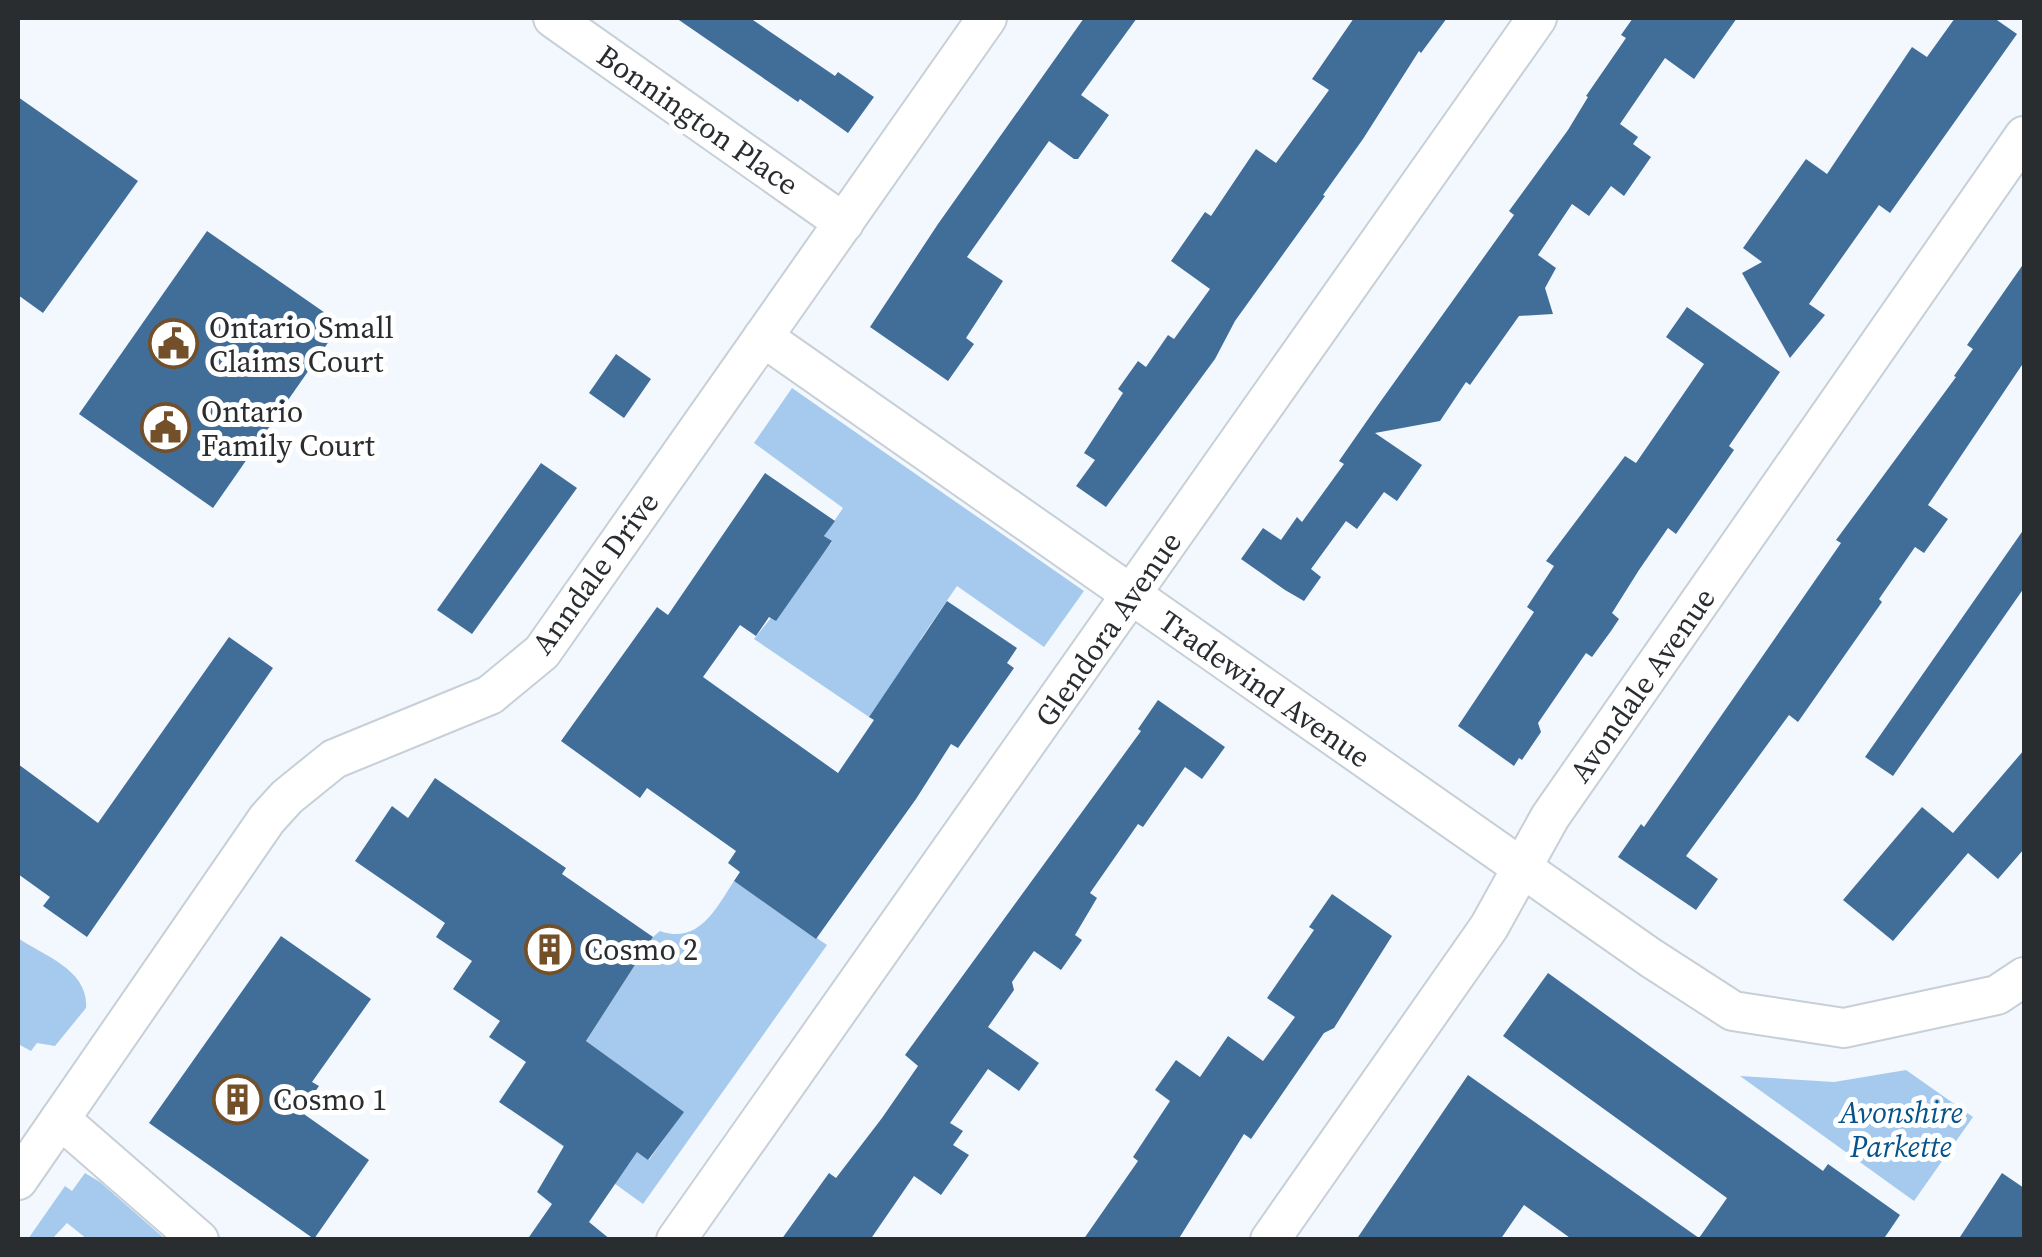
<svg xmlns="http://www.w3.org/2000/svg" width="2042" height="1257" font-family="'Source Serif 4',serif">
	<rect width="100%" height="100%" fill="#f3f8fe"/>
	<g fill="#a6caed">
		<polygon points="792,388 1084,591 1044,647 957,586 920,640 927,646 900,671 869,717 754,639 832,542 824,536 843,508 754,443"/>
		<path d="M 734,881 L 827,945 L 643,1204 L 536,1127 L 559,1096 L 649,1160 L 683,1112 L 586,1041 L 653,937 L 660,931 C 698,945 716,909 734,881 Z"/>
		<path d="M 18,938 C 44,956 89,970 86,1008 L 55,1046 L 37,1043 L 31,1051 L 18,1044 Z"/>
		<polygon points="1906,1070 1973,1117 1914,1201 1740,1076 1834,1082"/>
		<polygon points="85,1173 100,1182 165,1239 87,1239 67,1223 52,1239 28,1239 65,1186 72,1191"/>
	</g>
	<g fill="#416e99">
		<polygon points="676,18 750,18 835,76 838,72 874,97 848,133 800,99 798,102"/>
		<polygon points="1084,18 1137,18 1081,95 1109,115 1078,159 1074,159 1049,141 967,257 1003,281 966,338 974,344 948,381 870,327 938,224"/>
		<polygon points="1354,18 1447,18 1421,53 1419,51 1363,139 1323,195 1325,196 1235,321 1215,359 1106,507 1076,486 1095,460 1084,453 1123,393 1118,389 1138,361 1146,367 1168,335 1174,339 1210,289 1171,261 1205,212 1211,216 1256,149 1276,163 1329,90 1312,79"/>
		<polygon points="1633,18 1737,18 1694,79 1665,58 1620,124 1638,137 1633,144 1651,157 1624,196 1611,186 1589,216 1572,204 1538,255 1556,268 1545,288 1553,314 1519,316 1470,385 1466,382 1440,421 1375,433 1422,465 1397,501 1384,492 1357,529 1346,521 1311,569 1321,577 1304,601 1285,590 1241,559 1263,528 1281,540 1297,517 1302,522 1344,464 1339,461 1378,405 1514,215 1509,211 1568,130 1588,97 1586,96 1626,38 1621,35"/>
		<polygon points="1955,18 1994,18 2017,34 1890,213 1879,205 1809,304 1825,315 1790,358 1742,273 1762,262 1743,248 1806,159 1827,174 1912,47 1927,57"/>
		<polygon points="18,97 138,181 43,313 18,295"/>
		<polygon points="207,231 341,324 213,508 79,414"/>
		<polygon points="2024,263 2024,362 1928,505 1948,519 1924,553 1915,547 1879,599 1882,602 1798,722 1789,715 1686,856 1718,879 1696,910 1618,857 1641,824 1644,827 1841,543 1836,540 1956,377 1954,376 1973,349 1967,345"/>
		<polygon points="1687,307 1780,372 1729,446 1734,450 1676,534 1668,528 1639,570 1612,613 1619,619 1611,631 1592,657 1586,653 1538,723 1541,732 1522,760 1519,758 1514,766 1458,726 1534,612 1527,607 1554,566 1546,561 1625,456 1636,463 1704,364 1666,337"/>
		<polygon points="616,354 651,379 624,418 589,393"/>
		<polygon points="541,463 577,488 472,634 437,610"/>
		<polygon points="765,473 835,521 824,536 832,541 776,621 769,617 756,636 740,625 703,677 838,773 874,720 869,717 947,601 1017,648 1007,663 1014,668 958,748 951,744 916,799 816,939 734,881 740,872 728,863 736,851 647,788 640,798 561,741 657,607 668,615"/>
		<polygon points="2024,529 2024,588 1893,776 1865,757"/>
		<polygon points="229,637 273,668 87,937 43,906 50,897 18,874 18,764 98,823"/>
		<polygon points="1158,700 1225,747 1202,779 1185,767 1143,827 1138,824 1090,893 1097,898 1075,935 1082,940 1061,970 1034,951 1012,982 1014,990 988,1027 1039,1063 1019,1091 988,1069 950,1123 963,1131 953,1145 969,1155 941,1195 914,1176 870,1240 781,1240 829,1173 836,1178 882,1118 918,1066 905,1055 1141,731 1138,729"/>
		<polygon points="2024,750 2024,849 1998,879 1968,853 1893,941 1843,900 1922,807 1953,833"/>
		<polygon points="435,778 566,868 562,874 653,937 586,1041 684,1112 648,1160 637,1152 589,1222 611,1240 527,1240 552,1204 537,1192 564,1146 499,1102 526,1062 489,1037 500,1021 453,989 472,961 436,937 445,923 355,861 392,806 408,818"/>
		<polygon points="1332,894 1392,936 1334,1028 1324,1033 1251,1139 1244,1134 1178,1240 1083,1240 1138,1161 1133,1157 1170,1101 1155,1090 1176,1060 1200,1077 1228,1036 1263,1061 1295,1017 1267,998 1314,930 1309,927"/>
		<polygon points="281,936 371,999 312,1082 319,1086 301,1112 369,1160 314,1239 149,1123"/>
		<polygon points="1548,973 1823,1171 1828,1164 1900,1215 1883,1240 1573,1240 1524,1205 1500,1240 1356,1240 1468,1075 1699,1238 1727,1198 1503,1036"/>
		<polygon points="2002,1173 2024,1188 2024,1240 1958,1240"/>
	</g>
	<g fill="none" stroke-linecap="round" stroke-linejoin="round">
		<defs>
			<g id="street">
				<polyline points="553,18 844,223"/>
				<polyline points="763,337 1651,958 1733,1011 1844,1028 1997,995 2024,977"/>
				<polyline points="60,1119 199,1240"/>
				<polyline points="18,1180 267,819 287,797 334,759 490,695 542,652 987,18"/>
				<polyline points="676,1240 1537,18"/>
				<polyline points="1270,1240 1489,927 1550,817 2024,136"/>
			</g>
		</defs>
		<use href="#street" stroke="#c7cfd7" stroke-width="42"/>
		<use href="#street" stroke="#fff" stroke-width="38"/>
	</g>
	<defs>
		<symbol id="civic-ring" viewBox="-11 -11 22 22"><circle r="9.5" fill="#fff" stroke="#735029" stroke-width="1.5"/><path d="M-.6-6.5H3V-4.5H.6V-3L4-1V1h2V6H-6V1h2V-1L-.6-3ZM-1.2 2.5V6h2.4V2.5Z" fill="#735029"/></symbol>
		<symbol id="building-ring" viewBox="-11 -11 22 22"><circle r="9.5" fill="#fff" stroke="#735029" stroke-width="1.5"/><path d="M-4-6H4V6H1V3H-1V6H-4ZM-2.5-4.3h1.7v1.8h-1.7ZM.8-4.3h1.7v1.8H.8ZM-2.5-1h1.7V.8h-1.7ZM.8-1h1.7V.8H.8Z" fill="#735029"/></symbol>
	</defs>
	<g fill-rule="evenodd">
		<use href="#civic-ring" x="146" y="316" width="55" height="55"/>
		<use href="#civic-ring" x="138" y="400" width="55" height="55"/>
		<use href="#building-ring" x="522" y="922" width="55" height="55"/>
		<use href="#building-ring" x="210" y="1072" width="55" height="55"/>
	</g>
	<g text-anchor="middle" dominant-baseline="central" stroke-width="10" stroke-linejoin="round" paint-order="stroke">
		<g font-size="30" fill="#2a2d30" stroke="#fff">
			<text transform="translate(698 120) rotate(35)">Bonnington Place</text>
			<text transform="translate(595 573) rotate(-54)">Anndale Drive</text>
			<text transform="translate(1108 629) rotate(-55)">Glendora Avenue</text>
			<text transform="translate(1642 685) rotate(-55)">Avondale Avenue</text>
			<text transform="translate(1265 689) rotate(35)">Tradewind Avenue</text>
		</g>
		<g font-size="30" fill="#2a2d30" stroke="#fff" text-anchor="start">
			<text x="209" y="327">Ontario Small<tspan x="209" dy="34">Claims Court</tspan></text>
			<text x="201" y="411">Ontario<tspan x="201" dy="34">Family Court</tspan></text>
			<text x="584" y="949">Cosmo 2</text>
			<text x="273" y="1099">Cosmo 1</text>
		</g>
		<g font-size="30" font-style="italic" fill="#06538c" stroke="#fff">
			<text x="1901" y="1112">Avonshire<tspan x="1901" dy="34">Parkette</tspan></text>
		</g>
	</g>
	<rect width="2042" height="1257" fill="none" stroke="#2a2d30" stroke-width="40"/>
</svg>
